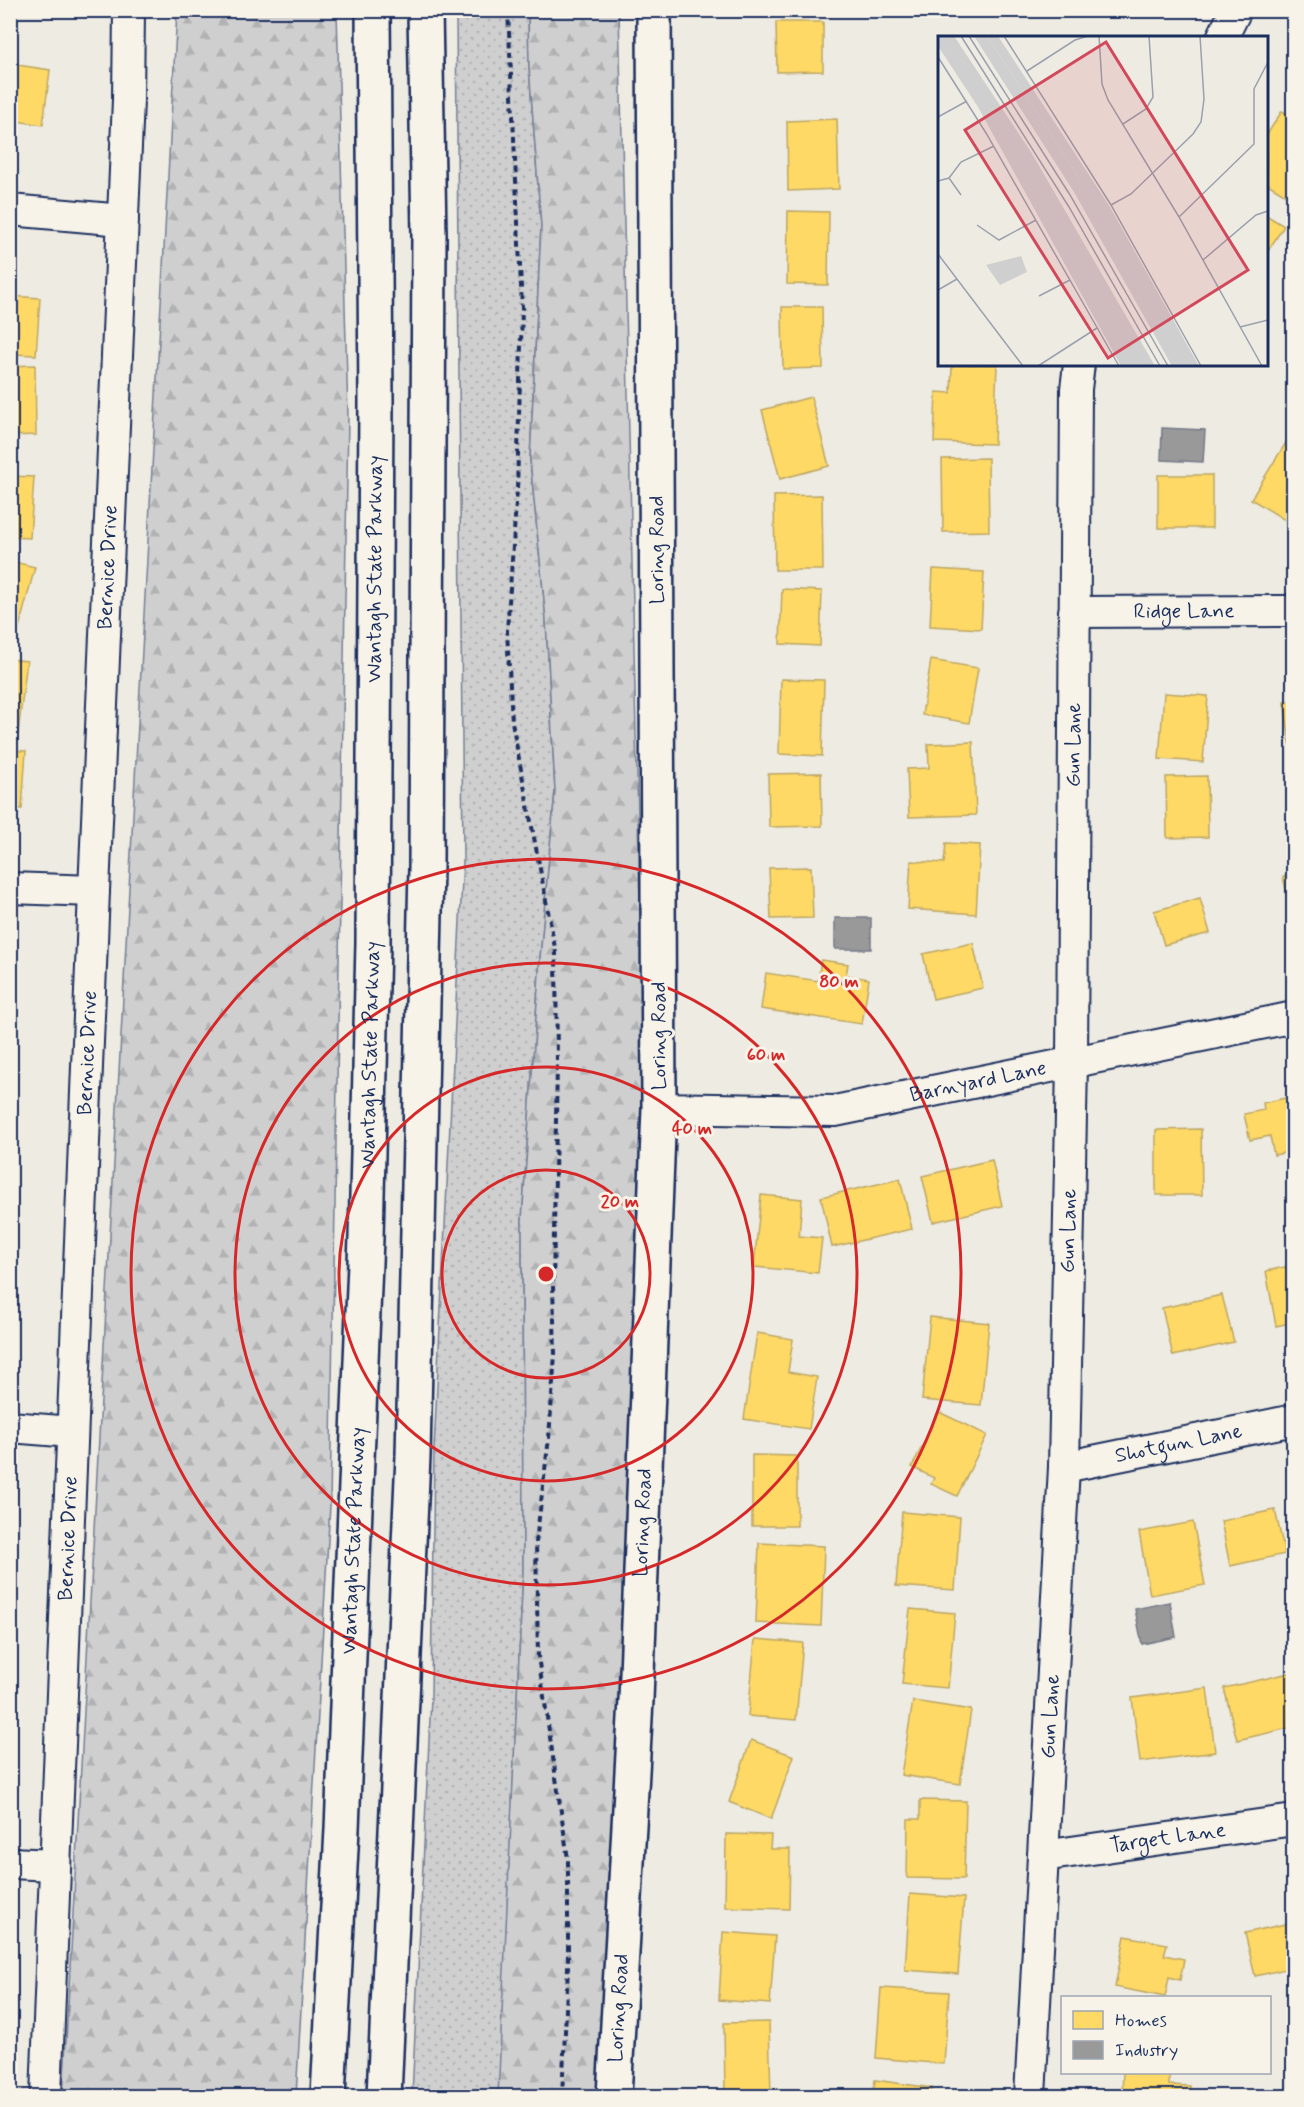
<svg xmlns="http://www.w3.org/2000/svg" width="1304" height="2107" font-family="Mynerve,sans-serif">
	<defs>
		<pattern id="grass-dots" width="8" height="8" patternUnits="userSpaceOnUse" patternTransform="scale(1.5)"><rect width="8" height="8" fill="#cfcfcf"/><path d="M2 2h.1M6 6h.1" fill="none" stroke="#b1b2b4" stroke-width="1.8" stroke-linecap="round"/></pattern>
		<pattern id="forest-firs" width="22" height="20" patternUnits="userSpaceOnUse" patternTransform="scale(1.5)"><rect width="22" height="20" fill="#cfcfcf"/><path d="M5 1l3.5 6h-7zM16 11l3.5 6h-7z" fill="#b1b2b4"/></pattern>
	</defs>
	<rect width="100%" height="100%" fill="#eeebe2"/>
	<filter id="ink" filterUnits="userSpaceOnUse"><feTurbulence type="fractalNoise" baseFrequency=".0167" numOctaves="2"/><feDisplacementMap in="SourceGraphic" scale="12" xChannelSelector="R" yChannelSelector="G"/><feConvolveMatrix kernelMatrix="1 2 1 2 8 2 1 2 1" color-interpolation-filters="sRGB"/></filter>
	<g filter="url(#ink)">
		<polygon fill="url(#grass-dots)" stroke="#757f96" stroke-width="1.5" points="456,11 528,11 529,67 541,226 530,460 546,620 555,791 540,958 522,1220 523,1570 499,2088 498,2096 412,2096 431,1698 434,1449 463,860"/>
		<g fill="url(#forest-firs)" stroke="#757f96" stroke-width="1.5">
			<polygon points="177,11 337,11 348,417 330,1505 296,2096 63,2096"/>
			<polygon points="528,11 619,11 645,1115 601,2096 498,2096 523,1571 522,1220 540,958 555,791 546,620 530,460 541,226 529,67"/>
		</g>
		<g fill="#ffd966" stroke="#bba664" stroke-width="1.5">
			<polygon points="905,10 979,10 979,17 905,15"/>
			<polygon points="776,22 823,22 823,71 777,72"/>
			<polygon points="11,64 50,70 43,125 10,120"/>
			<polygon points="1282,111 1294,118 1294,200 1266,183 1266,136"/>
			<polygon points="837,119 839,189 788,191 787,121"/>
			<polygon points="788,211 829,212 828,285 787,284"/>
			<polygon points="1266,215 1284,226 1266,254"/>
			<polygon points="10,296 40,298 36,355 10,354"/>
			<polygon points="782,307 822,307 823,368 783,369"/>
			<polygon points="952,364 997,364 994,444 934,442 936,392 951,393"/>
			<polygon points="35,365 36,435 10,436 10,366"/>
			<polygon points="811,397 829,466 780,479 762,410"/>
			<polygon points="1292,433 1294,435 1293,525 1251,499"/>
			<polygon points="988,458 989,531 943,532 942,459"/>
			<rect x="1158" y="475" width="54" height="53"/>
			<polygon points="10,476 34,477 30,538 10,537"/>
			<polygon points="822,495 823,570 775,570 774,496"/>
			<polygon points="10,561 35,567 17,635 10,634"/>
			<polygon points="933,569 984,572 981,629 930,626"/>
			<polygon points="782,589 822,591 820,646 780,644"/>
			<polygon points="10,659 27,661 18,733 10,732"/>
			<polygon points="931,660 978,668 969,723 922,715"/>
			<polygon points="781,679 824,680 822,756 779,754"/>
			<polygon points="1164,693 1208,696 1203,762 1159,759"/>
			<polygon points="1294,701 1294,748 1291,748 1284,702"/>
			<polygon points="973,742 976,815 909,817 907,769 929,768 928,744"/>
			<polygon points="10,750 26,751 22,809 10,808"/>
			<polygon points="821,773 822,826 769,827 768,774"/>
			<polygon points="1207,776 1208,837 1167,838 1166,777"/>
			<polygon points="946,843 980,845 976,914 908,909 911,861 944,863"/>
			<polygon points="811,867 813,918 771,919 769,868"/>
			<polygon points="1294,875 1294,922 1283,877"/>
			<polygon points="1200,898 1210,933 1164,945 1154,911"/>
			<polygon points="973,943 983,988 933,999 923,954"/>
			<polygon points="821,960 848,964 846,975 869,979 862,1024 761,1009 766,973 818,981"/>
			<polygon points="1294,1096 1294,1151 1274,1155 1270,1136 1250,1140 1244,1114 1264,1110 1263,1103"/>
			<polygon points="1201,1129 1202,1195 1156,1195 1156,1130"/>
			<polygon points="992,1160 1002,1206 933,1222 922,1176"/>
			<polygon points="900,1179 912,1229 832,1247 821,1197"/>
			<polygon points="761,1195 802,1199 799,1236 822,1238 818,1273 754,1267"/>
			<polygon points="1294,1265 1294,1322 1276,1326 1266,1271"/>
			<polygon points="1222,1295 1234,1342 1173,1356 1162,1308"/>
			<polygon points="930,1317 989,1323 981,1405 922,1400"/>
			<polygon points="757,1333 793,1339 788,1372 817,1377 809,1429 744,1419"/>
			<polygon points="939,1412 987,1435 957,1496 931,1484 934,1478 912,1467"/>
			<polygon points="752,1455 797,1456 797,1526 752,1526"/>
			<polygon points="1275,1510 1285,1554 1230,1566 1221,1521"/>
			<polygon points="902,1512 960,1517 955,1590 896,1586"/>
			<polygon points="1193,1522 1205,1585 1150,1595 1139,1532"/>
			<polygon points="759,1543 824,1546 821,1626 756,1623"/>
			<polygon points="910,1609 955,1613 948,1688 902,1684"/>
			<polygon points="755,1639 803,1643 796,1720 748,1716"/>
			<polygon points="1294,1672 1294,1727 1237,1740 1224,1688"/>
			<polygon points="1207,1688 1215,1752 1140,1762 1132,1698"/>
			<polygon points="913,1701 971,1710 960,1784 901,1775"/>
			<polygon points="751,1740 794,1756 771,1819 729,1802"/>
			<polygon points="920,1800 966,1801 964,1879 907,1878 908,1819 920,1819"/>
			<polygon points="726,1834 771,1835 770,1849 790,1849 789,1909 725,1907"/>
			<polygon points="910,1894 964,1898 958,1974 905,1970"/>
			<polygon points="1294,1922 1294,1967 1255,1976 1245,1933"/>
			<polygon points="723,1932 775,1936 770,2004 719,2000"/>
			<polygon points="1125,1936 1167,1944 1164,1955 1184,1959 1180,1980 1169,1977 1165,1997 1115,1987"/>
			<polygon points="881,1988 949,1992 944,2064 876,2058"/>
			<polygon points="769,2022 771,2096 725,2096 724,2023"/>
			<polygon points="1123,2072 1169,2072 1169,2085 1190,2086 1190,2096 1122,2096"/>
			<polygon points="875,2080 932,2088 931,2096 873,2096"/>
		</g>
		<g fill="#999" stroke="#737987" stroke-width="1.5">
			<polygon points="1162,428 1205,430 1203,462 1161,460"/>
			<rect x="835" y="918" width="36" height="31"/>
			<polygon points="1170,1602 1176,1637 1142,1644 1135,1609"/>
		</g>
		<g fill="none" stroke-linecap="round" stroke-linejoin="round">
			<defs>
				<g id="street">
					<polyline points="1222,38 1236,10"/>
					<polyline points="10,210 123,220"/>
					<path id="s1" d="M 1074,612 L 1288,611 L 1294,609"/>
					<polyline points="10,888 94,891"/>
					<path id="s2" d="M 659,1108 L 835,1111 L 1294,1017"/>
					<polyline points="10,1427 72,1432"/>
					<path id="s3" d="M 1064,1467 L 1294,1420"/>
					<path id="s4" d="M 1043,1856 L 1294,1820"/>
					<polyline points="10,1863 55,1865"/>
					<path id="s5" d="M 46,2096 L 94,891 L 128,100 L 129,10"/>
					<path id="s6" d="M 1030,2096 L 1064,1467 L 1072,1064 L 1076,389 L 1079,364"/>
				</g>
				<g id="secondary">
					<path id="s7" d="M 614,2096 L 636,1700 L 659,1108 L 654,10"/>
				</g>
				<g id="highway">
					<path id="s8" d="M 328,2096 L 342,1829 L 366,1238 L 373,943 L 376,400 L 373,10"/>
					<polyline points="384,2096 413,1456 426,868 429,235 425,10"/>
				</g>
			</defs>
			<use href="#street" stroke="#1b2f5e" stroke-width="34"/>
			<use href="#secondary" stroke="#1b2f5e" stroke-width="38"/>
			<use href="#highway" stroke="#1b2f5e" stroke-width="38"/>
			<polyline stroke="#1b2f5e" stroke-width="4" stroke-dasharray="6 4.5" stroke-linecap="butt" points="508,10 522,308 517,489 507,631 512,722 556,953 557,1064 553,1286 555,1354 549,1438 536,1542 538,1656 568,1859 568,1967 562,2096"/>
			<use href="#street" stroke="#f7f3e8" stroke-width="30"/>
			<use href="#secondary" stroke="#f7f3e8" stroke-width="33"/>
			<use href="#highway" stroke="#f7f3e8" stroke-width="33"/>
		</g>
	</g>
	<g fill="none" stroke="#d62828" stroke-width="3">
		<circle cx="546" cy="1274" r="104"/>
		<circle cx="546" cy="1274" r="207"/>
		<circle cx="546" cy="1274" r="311"/>
		<circle cx="546" cy="1274" r="415"/>
	</g>
	<g text-anchor="middle" dominant-baseline="central" stroke-width="6" stroke-linejoin="round" paint-order="stroke">
		<g font-size="21" fill="#1b2f5e" stroke="#f7f3e8">
			<text transform="translate(657 550) rotate(-90)">Loring Road</text>
			<text stroke="none"><textPath href="#s5" startOffset="1530">Bernice Drive</textPath></text>
			<text stroke="none"><textPath href="#s8" startOffset="1528">Wantagh State Parkway</textPath></text>
			<text stroke="none"><textPath href="#s1" startOffset="110">Ridge Lane</textPath></text>
			<text stroke="none"><textPath href="#s6" startOffset="1352">Gun Lane</textPath></text>
			<text transform="translate(659 1036) rotate(-90)">Loring Road</text>
			<text stroke="none"><textPath href="#s5" startOffset="1044">Bernice Drive</textPath></text>
			<text stroke="none"><textPath href="#s8" startOffset="1042">Wantagh State Parkway</textPath></text>
			<text stroke="none"><textPath href="#s2" startOffset="322">Barnyard Lane</textPath></text>
			<text stroke="none"><textPath href="#s6" startOffset="866">Gun Lane</textPath></text>
			<text stroke="none"><textPath href="#s3" startOffset="117">Shotgun Lane</textPath></text>
			<text stroke="none"><textPath href="#s7" startOffset="574">Loring Road</textPath></text>
			<text stroke="none"><textPath href="#s5" startOffset="558">Bernice Drive</textPath></text>
			<text stroke="none"><textPath href="#s8" startOffset="556">Wantagh State Parkway</textPath></text>
			<text stroke="none"><textPath href="#s6" startOffset="380">Gun Lane</textPath></text>
			<text stroke="none"><textPath href="#s4" startOffset="126">Target Lane</textPath></text>
			<text stroke="none"><textPath href="#s7" startOffset="88">Loring Road</textPath></text>
		</g>
	</g>
	<g transform="translate(938 36)">
		<rect width="330" height="330" fill="#eeebe2"/>
		<path d="M 36,0 L 49,0 L 141,142 L 247,330 L 234,330 L 136,156 Z" fill="#cfcfcf"/>
		<path d="M 0,0 L 16,0 L 93,116 L 217,330 L 183,330 L 40,71 L 0,10 ZM 49,0 L 60,0 L 172,171 L 261,330 L 247,330 L 237,318 L 141,142 ZM 83,220 L 89,236 L 62,249 L 48,229 Z" fill="#cfcfcf"/>
		<path fill="none" stroke="#9aa0ad" stroke-width="1.5" d="M 23,0 L 131,171 L 222,330M 31,0 L 132,159 L 230,330M 66,0 L 173,169 L 263,330M 161,0 L 164,48 L 170,64 L 241,181 L 324,330M 0,21 L 48,97 L 181,330M 89,35 L 137,4 L 150,0M 0,81 L 29,65M 185,88 L 208,73 L 215,61 L 211,0M 11,142 L 23,159M 0,145 L 11,142 L 23,126 L 56,110M 173,169 L 193,158 L 255,98 L 263,86 L 266,63 L 262,0M 241,181 L 316,108 L 316,53 L 330,26M 39,189 L 61,204 L 98,184M 0,218 L 85,330M 265,224 L 318,179 L 330,175M 0,254 L 19,243M 101,260 L 132,244M 302,291 L 330,284M 100,330 L 159,292"/>
		<path fill="#d1495b" fill-opacity="0.15" stroke="#d1495b" stroke-width="3" d="M 168,6 L 310,234 L 170,322 L 27,94 Z"/>
		<rect width="330" height="330" fill="none" stroke="#1b2f5e" stroke-width="3"/>
	</g>
	<circle cx="546" cy="1274" r="9" fill="#d62828" stroke="#f7f3e8" stroke-width="3"/>
	<g font-size="18" text-anchor="middle" font-weight="bold" fill="#d62828" stroke="#f7f3e8" stroke-width="6" stroke-linejoin="round" paint-order="stroke">
		<text x="839" y="987">80 m</text>
		<text x="766" y="1060">60 m</text>
		<text x="692" y="1134">40 m</text>
		<text x="620" y="1207">20 m</text>
	</g>
	<rect width="1304" height="2107" fill="none" stroke="#f7f3e8" stroke-width="36"/>
	<rect x="18" y="18" width="1268" height="2071" fill="none" stroke="#1b2f5e" stroke-width="2" filter="url(#ink)"/>
	<rect x="1061" y="1996" width="210" height="78" fill="#f7f3e8" stroke="#9fa5b1" stroke-width="1.5"/>
	<rect x="1073" y="2011" width="30" height="18" fill="#ffd966" stroke="#9fa5b1" stroke-width="1.5"/>
	<text x="1115" y="2026" font-size="18" fill="#1b2f5e">Homes</text>
	<rect x="1073" y="2041" width="30" height="18" fill="#999999" stroke="#9fa5b1" stroke-width="1.5"/>
	<text x="1115" y="2056" font-size="18" fill="#1b2f5e">Industry</text>
</svg>
